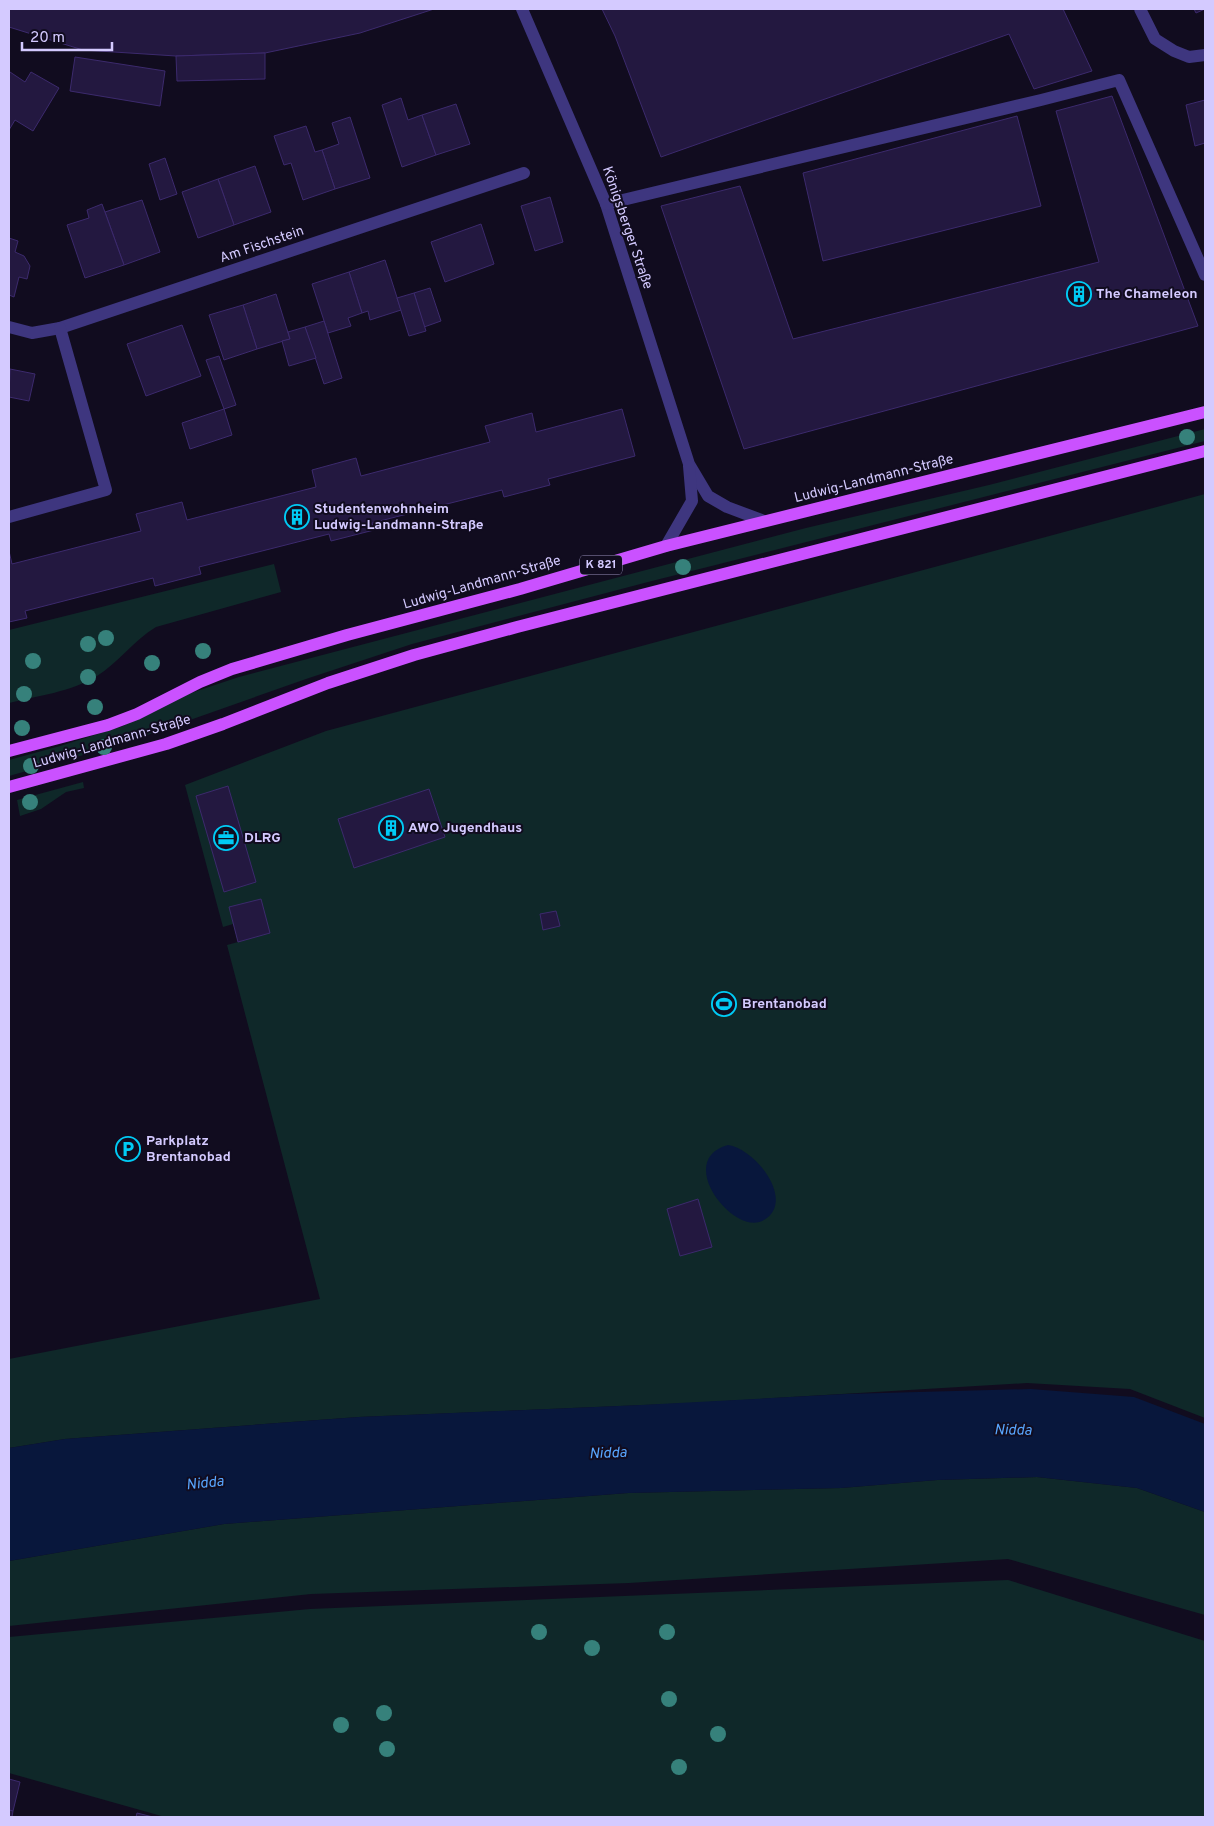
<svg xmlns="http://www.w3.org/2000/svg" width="1214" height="1826" font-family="Overpass,sans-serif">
	<rect width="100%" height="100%" fill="#110c1f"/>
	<g fill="#0f2829">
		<polygon points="1205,429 1205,441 648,582 412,644 306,679 119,745 9,776 9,760 60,746 123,726 179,697 239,677 806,528 989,485"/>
		<polygon points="1205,494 1205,1418 1130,1389 1027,1383 692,1403 359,1417 65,1439 9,1448 9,1359 320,1299 227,945 238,942 233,924 223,927 185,785 326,731"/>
		<path d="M 274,564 L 281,592 L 156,627 C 133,641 118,663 97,676 C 71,692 37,696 9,703 L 9,630 Z"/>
		<polygon points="83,782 84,788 66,792 41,809 20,816 17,800"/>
		<polygon points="1037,1477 1137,1488 1205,1512 1205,1615 1008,1559 629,1583 311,1594 9,1626 9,1561 224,1524 628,1493 841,1488 937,1480"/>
		<polygon points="1008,1580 1205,1641 1205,1817 165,1817 9,1773 9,1637 310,1609"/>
	</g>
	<g fill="#08173c">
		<path d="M 728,1145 C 756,1149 796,1201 764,1220 C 735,1238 673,1160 728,1145 Z"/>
		<polygon points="1031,1389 1134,1397 1205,1424 1205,1512 1137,1488 1037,1477 937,1480 841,1488 628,1493 224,1524 9,1561 9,1448 65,1439 359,1417 641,1405 846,1394"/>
	</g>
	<g fill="#231840" stroke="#3c2a6d">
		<polygon points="9,9 434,9 360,33 265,53 176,56 83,50 9,27"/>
		<polygon points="602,9 1063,9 1092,71 1034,89 1009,34 661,157 615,36"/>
		<polygon points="1194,9 1205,9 1196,13"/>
		<polygon points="265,53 265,79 177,81 176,56"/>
		<polygon points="75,57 165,71 160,106 70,91"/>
		<polygon points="10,72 25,82 31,72 59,88 33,131 15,120 9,130 9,74"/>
		<polygon points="1112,96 1198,326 744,449 661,206 740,186 793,339 1099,262 1056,111"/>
		<polygon points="401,98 408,120 422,115 436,155 402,167 382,105"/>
		<polygon points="1205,100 1205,143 1195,146 1186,105"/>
		<polygon points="456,104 470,144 436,155 422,115"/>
		<polygon points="1017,116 1041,206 823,261 803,173"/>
		<polygon points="350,117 370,178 335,189 322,150 339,144 332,123"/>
		<polygon points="306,126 315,152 322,150 335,189 303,200 291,163 284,165 274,136"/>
		<polygon points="165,158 177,194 160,200 149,164"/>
		<polygon points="255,166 271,212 234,225 218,179"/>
		<polygon points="218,179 234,225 198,238 182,192"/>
		<polygon points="550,197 563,242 535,251 521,206"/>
		<polygon points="142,200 160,252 124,265 105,212"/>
		<polygon points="102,204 124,265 85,278 67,225 89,218 87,210"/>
		<polygon points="481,224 494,264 445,282 431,242"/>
		<polygon points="9,238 18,241 15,252 24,256 30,266 27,279 19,277 14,297 9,295"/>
		<polygon points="385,260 401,310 370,320 368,311 362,313 349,272"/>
		<polygon points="349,272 362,313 348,318 351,326 328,333 312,284"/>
		<polygon points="430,288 441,321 424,327 414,293"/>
		<polygon points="414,293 426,331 409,336 397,298"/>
		<polygon points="276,294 290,339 257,349 243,305"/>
		<polygon points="243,305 257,349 224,360 209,315"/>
		<polygon points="324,321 342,378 324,384 305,327"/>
		<polygon points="182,325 201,376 146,396 127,344"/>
		<polygon points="305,327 316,358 289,366 282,341 290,339 288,332"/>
		<polygon points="219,356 236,405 224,409 206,360"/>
		<polygon points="10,369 35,374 29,401 9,397"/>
		<polygon points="224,409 232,435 190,449 182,423"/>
		<polygon points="622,409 635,456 548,479 550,485 504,497 502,490 372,523 374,530 331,541 329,534 199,567 201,574 155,586 153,578 25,611 27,618 9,622 9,551 12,564 141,531 136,514 182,502 187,520 316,487 312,470 356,458 361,476 490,442 485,426 532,413 536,432"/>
		<polygon points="228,786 256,882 224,892 196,796"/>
		<polygon points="429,789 445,837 354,868 338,819"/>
		<polygon points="261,899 270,933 238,942 229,907"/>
		<polygon points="556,911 560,926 543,930 540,914"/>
		<polygon points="698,1199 712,1247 680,1256 667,1209"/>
		<polygon points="9,1779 20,1782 13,1811 9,1810"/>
		<polygon points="9,1810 13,1811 12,1817 9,1817"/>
		<polygon points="137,1813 153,1817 136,1817"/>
	</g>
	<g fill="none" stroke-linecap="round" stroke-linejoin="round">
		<g stroke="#3e367f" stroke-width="12">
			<polyline points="522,9 606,204 689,464 708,496 727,507 764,521"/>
			<polyline points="1140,9 1155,39 1174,51 1189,57 1205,55"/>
			<polyline points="606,204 1041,100 1119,80 1205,275"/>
			<polyline points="9,327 32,333 60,328 524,173"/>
			<polyline points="9,517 106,490 60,328"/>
			<polyline points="666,546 692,501 689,466"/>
		</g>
		<g stroke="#ca51ff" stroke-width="12">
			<polyline points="9,751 108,725 137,714 200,682 232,669 347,635 520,589 666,546 1205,412"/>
			<polyline points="9,787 166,744 223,724 328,683 414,655 517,627 1205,451"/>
		</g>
	</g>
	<g fill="#36817b">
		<circle cx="1187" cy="437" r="8"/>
		<circle cx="683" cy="567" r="8"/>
		<circle cx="106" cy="638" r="8"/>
		<circle cx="88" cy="644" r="8"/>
		<circle cx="203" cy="651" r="8"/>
		<circle cx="33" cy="661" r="8"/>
		<circle cx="152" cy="663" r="8"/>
		<circle cx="88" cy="677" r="8"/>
		<circle cx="24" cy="694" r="8"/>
		<circle cx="95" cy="707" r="8"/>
		<circle cx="22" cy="728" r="8"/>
		<circle cx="104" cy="747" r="8"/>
		<circle cx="31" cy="766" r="8"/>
		<circle cx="30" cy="802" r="8"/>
		<circle cx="539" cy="1632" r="8"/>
		<circle cx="667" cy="1632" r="8"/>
		<circle cx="592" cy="1648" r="8"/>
		<circle cx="669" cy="1699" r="8"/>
		<circle cx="384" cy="1713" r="8"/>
		<circle cx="341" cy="1725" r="8"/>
		<circle cx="718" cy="1734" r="8"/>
		<circle cx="387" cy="1749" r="8"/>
		<circle cx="679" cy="1767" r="8"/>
	</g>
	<defs>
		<symbol id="building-ring" viewBox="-11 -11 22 22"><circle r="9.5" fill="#110c1f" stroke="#00cbf5" stroke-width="1.5"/><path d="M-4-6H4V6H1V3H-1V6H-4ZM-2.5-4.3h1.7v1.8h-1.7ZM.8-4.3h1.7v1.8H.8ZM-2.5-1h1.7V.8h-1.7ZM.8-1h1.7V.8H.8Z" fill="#00cbf5"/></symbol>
		<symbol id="office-ring" viewBox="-11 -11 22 22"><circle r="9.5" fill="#110c1f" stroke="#00cbf5" stroke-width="1.5"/><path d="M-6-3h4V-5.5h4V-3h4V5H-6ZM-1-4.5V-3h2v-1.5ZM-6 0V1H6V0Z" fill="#00cbf5"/></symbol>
		<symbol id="stadium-ring" viewBox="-11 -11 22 22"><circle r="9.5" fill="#110c1f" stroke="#00cbf5" stroke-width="1.5"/><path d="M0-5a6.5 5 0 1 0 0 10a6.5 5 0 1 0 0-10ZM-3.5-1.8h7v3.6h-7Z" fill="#00cbf5"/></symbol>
		<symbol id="parking-ring" viewBox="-11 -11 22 22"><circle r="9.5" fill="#110c1f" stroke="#00cbf5" stroke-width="1.5"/><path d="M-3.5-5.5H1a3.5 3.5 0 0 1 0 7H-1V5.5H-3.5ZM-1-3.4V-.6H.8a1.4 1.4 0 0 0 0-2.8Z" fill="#00cbf5"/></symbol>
	</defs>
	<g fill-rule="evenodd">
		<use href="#building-ring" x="1065" y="280" width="28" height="28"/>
		<use href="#building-ring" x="283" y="503" width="28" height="28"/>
		<use href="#building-ring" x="377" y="814" width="28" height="28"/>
		<use href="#office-ring" x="212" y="824" width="28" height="28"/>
		<use href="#stadium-ring" x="710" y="990" width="28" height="28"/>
		<use href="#parking-ring" x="114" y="1135" width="28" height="28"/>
	</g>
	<g text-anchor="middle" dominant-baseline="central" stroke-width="4" stroke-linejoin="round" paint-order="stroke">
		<rect fill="#110c1f" stroke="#9a91bc" stroke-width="1" x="580" y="555.5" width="42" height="19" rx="4"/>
		<g font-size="12" font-weight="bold" fill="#d4caff">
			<text x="601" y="565">K 821</text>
		</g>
		<g font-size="14" fill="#d4caff" stroke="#110c1f">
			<text transform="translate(627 228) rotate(71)">Königsberger Straße</text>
			<text transform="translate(262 245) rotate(-19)">Am Fischstein</text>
			<text transform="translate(874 479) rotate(-14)">Ludwig-Landmann-Straße</text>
			<text transform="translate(482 583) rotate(-16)">Ludwig-Landmann-Straße</text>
			<text transform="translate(112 742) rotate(-16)">Ludwig-Landmann-Straße</text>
		</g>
		<g font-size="14" font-weight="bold" fill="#d4caff" stroke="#110c1f" text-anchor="start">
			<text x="1096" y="294">The Chameleon</text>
			<text x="314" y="509">Studentenwohnheim<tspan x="314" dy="16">Ludwig-Landmann-Straße</tspan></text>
			<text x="408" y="828">AWO Jugendhaus</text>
			<text x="244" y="838">DLRG</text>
			<text x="742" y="1004">Brentanobad</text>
			<text x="146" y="1141">Parkplatz<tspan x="146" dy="16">Brentanobad</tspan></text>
		</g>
		<g font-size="15" font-style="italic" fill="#58a6ff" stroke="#110c1f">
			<text transform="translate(1013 1431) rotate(1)">Nidda</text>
			<text transform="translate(608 1454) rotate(-2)">Nidda</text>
			<text transform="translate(205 1484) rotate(-6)">Nidda</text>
		</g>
	</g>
	<rect width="1214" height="1826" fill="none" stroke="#d4caff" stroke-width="20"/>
	<path d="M22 42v8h90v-8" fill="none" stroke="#d4caff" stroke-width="2.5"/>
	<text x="30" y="42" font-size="15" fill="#d4caff" stroke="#110c1f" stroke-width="4" paint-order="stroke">20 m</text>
</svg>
